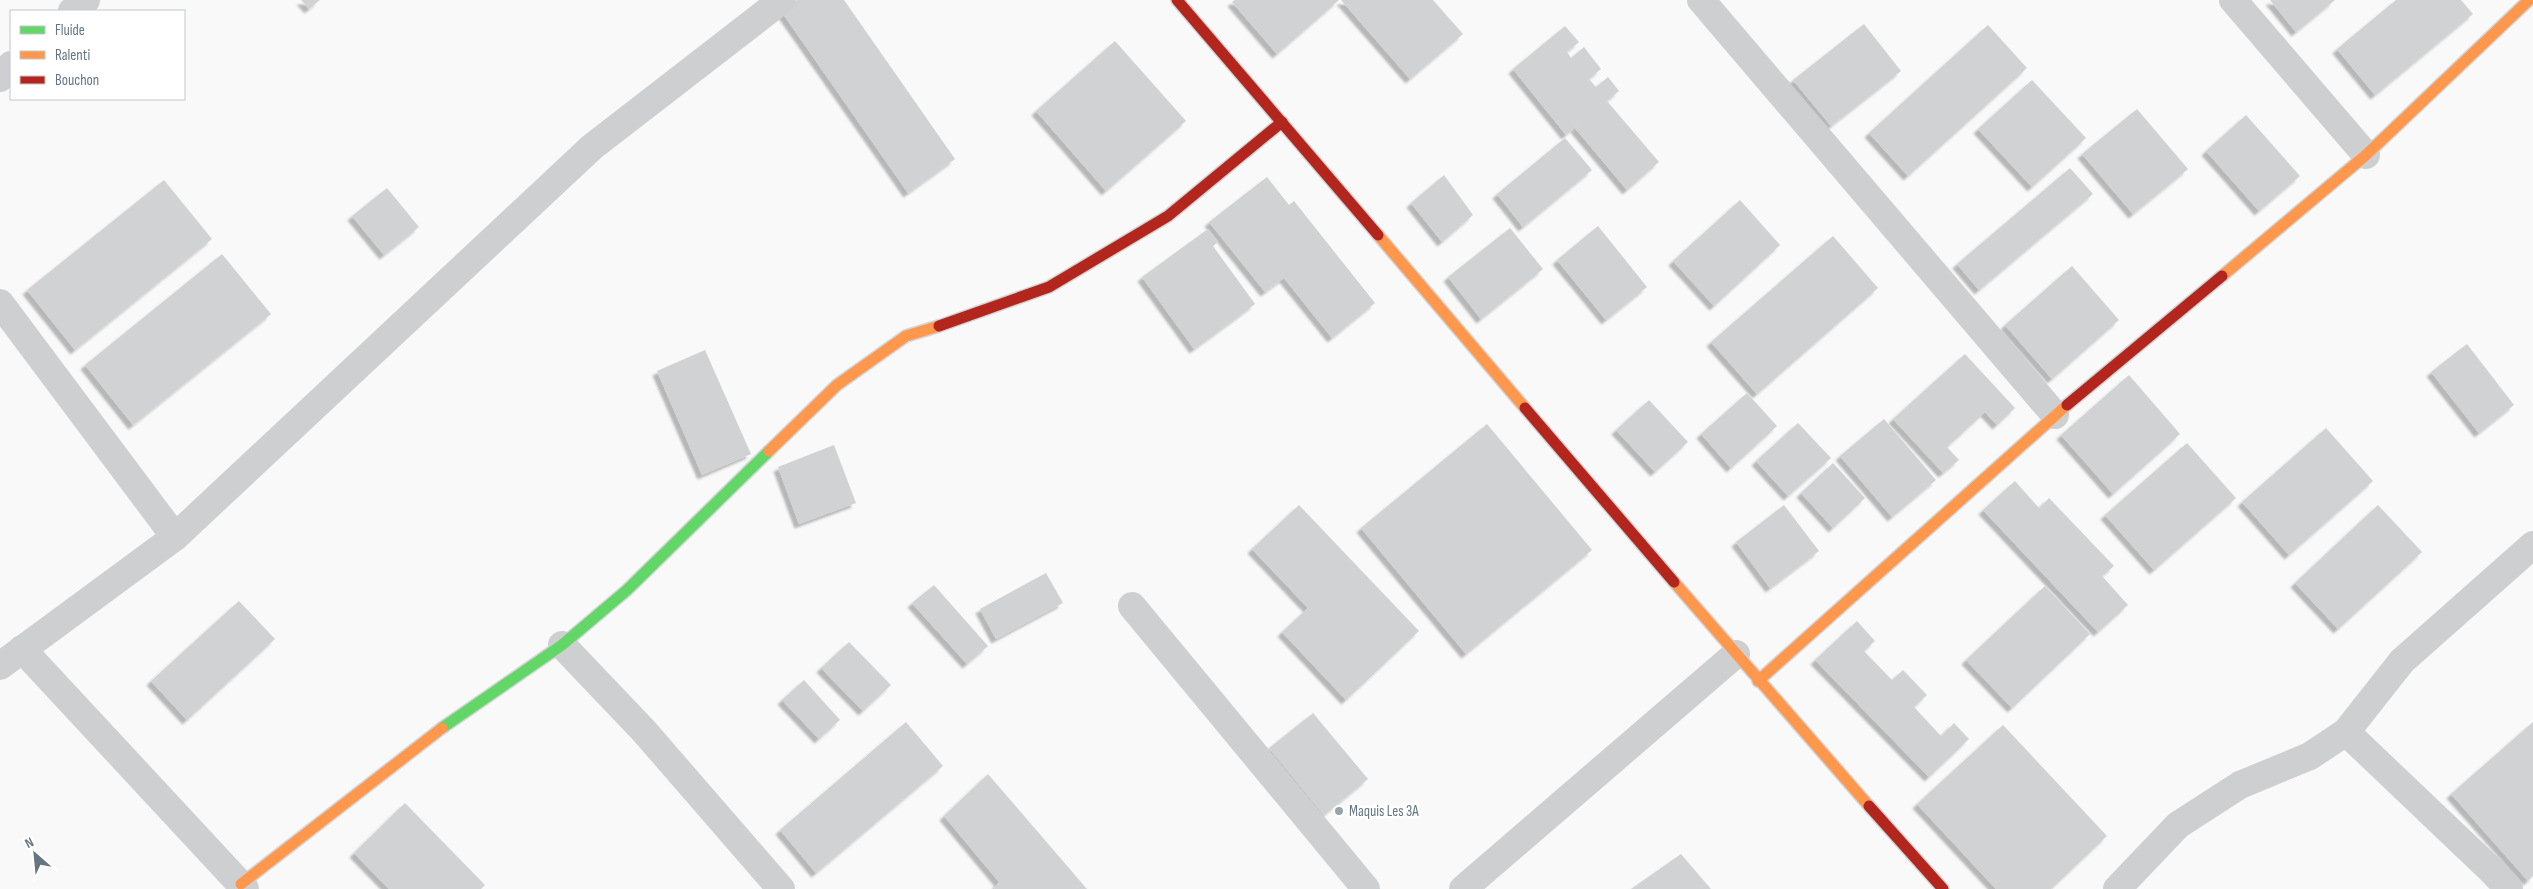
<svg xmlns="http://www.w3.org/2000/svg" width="2533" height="889" font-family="'Sofia Sans Condensed',sans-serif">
	<defs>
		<filter id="shadow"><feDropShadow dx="-4.5" dy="4.5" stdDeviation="1" flood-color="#0004"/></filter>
	</defs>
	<rect width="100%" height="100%" fill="#f9f9f9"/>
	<g fill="#d0d2d3" filter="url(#shadow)">
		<polygon points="301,0 320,0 309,9"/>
		<polygon points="797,0 844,0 955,159 908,193 781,11"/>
		<polygon points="1235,0 1339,0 1277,54 1232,2"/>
		<polygon points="1341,0 1433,0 1463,34 1410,79"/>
		<polygon points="2270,0 2335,0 2296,32"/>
		<polygon points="2396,0 2461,0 2473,14 2375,95 2337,49"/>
		<polygon points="1864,24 1901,71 1831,126 1793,80"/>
		<polygon points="1988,25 2027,68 1908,176 1869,133"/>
		<polygon points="1565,26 1579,42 1567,52 1571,58 1584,47 1601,69 1589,79 1596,87 1608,77 1619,91 1607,101 1659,162 1627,190 1575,128 1588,116 1566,135 1513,69"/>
		<polygon points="1115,41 1186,121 1106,191 1036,111"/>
		<polygon points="2032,80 2086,138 2032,187 1978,129"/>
		<polygon points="2137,109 2188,169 2133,214 2082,154"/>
		<polygon points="2246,115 2300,176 2259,211 2206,151"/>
		<polygon points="1565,138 1592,170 1523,227 1497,194"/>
		<polygon points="2070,168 2093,194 1979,290 1957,264"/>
		<polygon points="1444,175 1473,215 1442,242 1411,203"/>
		<polygon points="1267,177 1289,205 1294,201 1375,303 1332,338 1284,278 1265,292 1209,222"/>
		<polygon points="164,180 212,239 75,350 27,290"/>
		<polygon points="387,188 419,227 384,255 352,216"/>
		<polygon points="1740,200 1780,245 1714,306 1673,261"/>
		<polygon points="1598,226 1647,287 1606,320 1557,260"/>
		<polygon points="1510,228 1543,269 1481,319 1448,277"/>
		<polygon points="1208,229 1218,242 1213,246 1255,304 1194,349 1142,277"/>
		<polygon points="1833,236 1878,288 1757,394 1711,342"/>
		<polygon points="222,254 271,314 133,425 85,365"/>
		<polygon points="2072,266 2119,320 2052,379 2005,325"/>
		<polygon points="2467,344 2514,405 2479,433 2431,372"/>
		<polygon points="705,350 751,454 702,475 657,371"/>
		<polygon points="1965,354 2015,408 1997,425 1985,412 1947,447 1959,460 1943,473 1893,419"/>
		<polygon points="2129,375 2180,434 2113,494 2061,435"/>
		<polygon points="1747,393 1777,426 1731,468 1701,434"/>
		<polygon points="1649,400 1688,442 1655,472 1616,430"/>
		<polygon points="1884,419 1936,480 1892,517 1840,456"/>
		<polygon points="1798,423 1831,458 1788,496 1756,461"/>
		<polygon points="1487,424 1592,550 1466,654 1361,528"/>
		<polygon points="2326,428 2373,481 2289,555 2242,502"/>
		<polygon points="2187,443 2236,498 2154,570 2105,515"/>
		<polygon points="834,445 856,503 799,524 778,467"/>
		<polygon points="1833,463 1865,498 1833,528 1801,493"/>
		<polygon points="2015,481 2039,508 2049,498 2114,566 2102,576 2128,605 2098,632 1983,510"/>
		<polygon points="1299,505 1419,631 1346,700 1282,632 1308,608 1252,549"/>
		<polygon points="1784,505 1819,551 1770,588 1736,542"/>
		<polygon points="2378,505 2422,552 2338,629 2295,583"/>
		<polygon points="1046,573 1063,603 996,639 980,609"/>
		<polygon points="934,585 988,646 967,664 912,603"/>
		<polygon points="2045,586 2090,634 2012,708 1966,660"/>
		<polygon points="239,601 275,639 187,720 151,681"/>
		<polygon points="1857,621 1875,641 1864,651 1892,680 1903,670 1927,695 1914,707 1941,736 1954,723 1969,739 1929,777 1815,660"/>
		<polygon points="849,642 891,685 863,711 821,668"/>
		<polygon points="804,680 840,720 819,739 782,700"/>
		<polygon points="1313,713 1368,779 1324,815 1269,748"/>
		<polygon points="906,722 943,766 816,873 780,830"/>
		<polygon points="2533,722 2533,876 2528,881 2451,794"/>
		<polygon points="2003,725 2107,836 2051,889 1996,889 1917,804"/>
		<polygon points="988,774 1087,889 994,889 999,882 944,816"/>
		<polygon points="405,803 485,885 481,889 389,889 354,853"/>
		<polygon points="1681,854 1711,889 1631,889"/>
	</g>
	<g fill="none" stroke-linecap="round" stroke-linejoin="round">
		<defs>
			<polyline id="fast" points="442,728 562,645 627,590 769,451"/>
			<g id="slow">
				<polyline points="1378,235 1525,408"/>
				<polyline points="2222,276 2366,155 2529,0"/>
				<polyline points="769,451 837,385 906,336 939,326"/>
				<polyline points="1674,582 1869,806"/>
				<polyline points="1758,681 2067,405"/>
				<polyline points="241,884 442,728"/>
			</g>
			<g id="jam">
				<polyline points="1177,0 1378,235"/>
				<polyline points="939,326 1049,287 1168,216 1282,122"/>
				<polyline points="2067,405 2222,276"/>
				<polyline points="1525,408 1674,582"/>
				<polyline points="1869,806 1943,889"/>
			</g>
		</defs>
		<use href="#fast" stroke="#d5d6d7" stroke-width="14"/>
		<use href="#slow" stroke="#d5d6d7" stroke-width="14"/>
		<use href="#jam" stroke="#d5d6d7" stroke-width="14"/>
		<g stroke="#cecfd0" stroke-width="28">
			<polyline points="1701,0 2055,415"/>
			<polyline points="2233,0 2366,155"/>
			<polyline points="72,11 86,0"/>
			<polyline points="0,78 11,65"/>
			<polyline points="0,303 175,537"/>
			<polyline points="1132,606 1366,889"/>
			<polyline points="562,645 644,731 781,889"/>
			<polyline points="22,649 245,889"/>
			<polyline points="0,666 175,537 592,147 782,0"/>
			<polyline points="2346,732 2491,870 2509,889"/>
			<polyline points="1463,889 1736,654"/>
			<polyline points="2117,889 2178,825 2240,785 2310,756 2346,732 2402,661 2533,545"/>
		</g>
		<use href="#fast" stroke="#63d668" stroke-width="11"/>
		<use href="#slow" stroke="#ff974d" stroke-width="11"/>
		<use href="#jam" stroke="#b3261e" stroke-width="11"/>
	</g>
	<circle fill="#99a4ac" stroke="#fff" stroke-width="2" cx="1339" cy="811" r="5"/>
	<g text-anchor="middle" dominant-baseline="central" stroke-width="5" stroke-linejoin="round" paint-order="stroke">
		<g font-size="15" fill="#657683" stroke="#fff" text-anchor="start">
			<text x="1349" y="811">Maquis Les 3A</text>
		</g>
	</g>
	<rect x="10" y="10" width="175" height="90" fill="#ffffff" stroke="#c1c8cd"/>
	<rect x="20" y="26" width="25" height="8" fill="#63d668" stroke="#c1c8cd"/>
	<text x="55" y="35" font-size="15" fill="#657683">Fluide</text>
	<rect x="20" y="51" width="25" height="8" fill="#ff974d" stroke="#c1c8cd"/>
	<text x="55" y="60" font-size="15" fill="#657683">Ralenti</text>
	<rect x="20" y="76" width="25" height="8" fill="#b3261e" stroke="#c1c8cd"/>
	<text x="55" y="85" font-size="15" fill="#657683">Bouchon</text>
	<g transform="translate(35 854) rotate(333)" stroke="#ffffff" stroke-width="4" paint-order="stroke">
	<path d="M0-4L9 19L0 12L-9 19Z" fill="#657683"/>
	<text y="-8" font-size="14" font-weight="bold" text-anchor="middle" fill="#657683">N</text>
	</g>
</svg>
